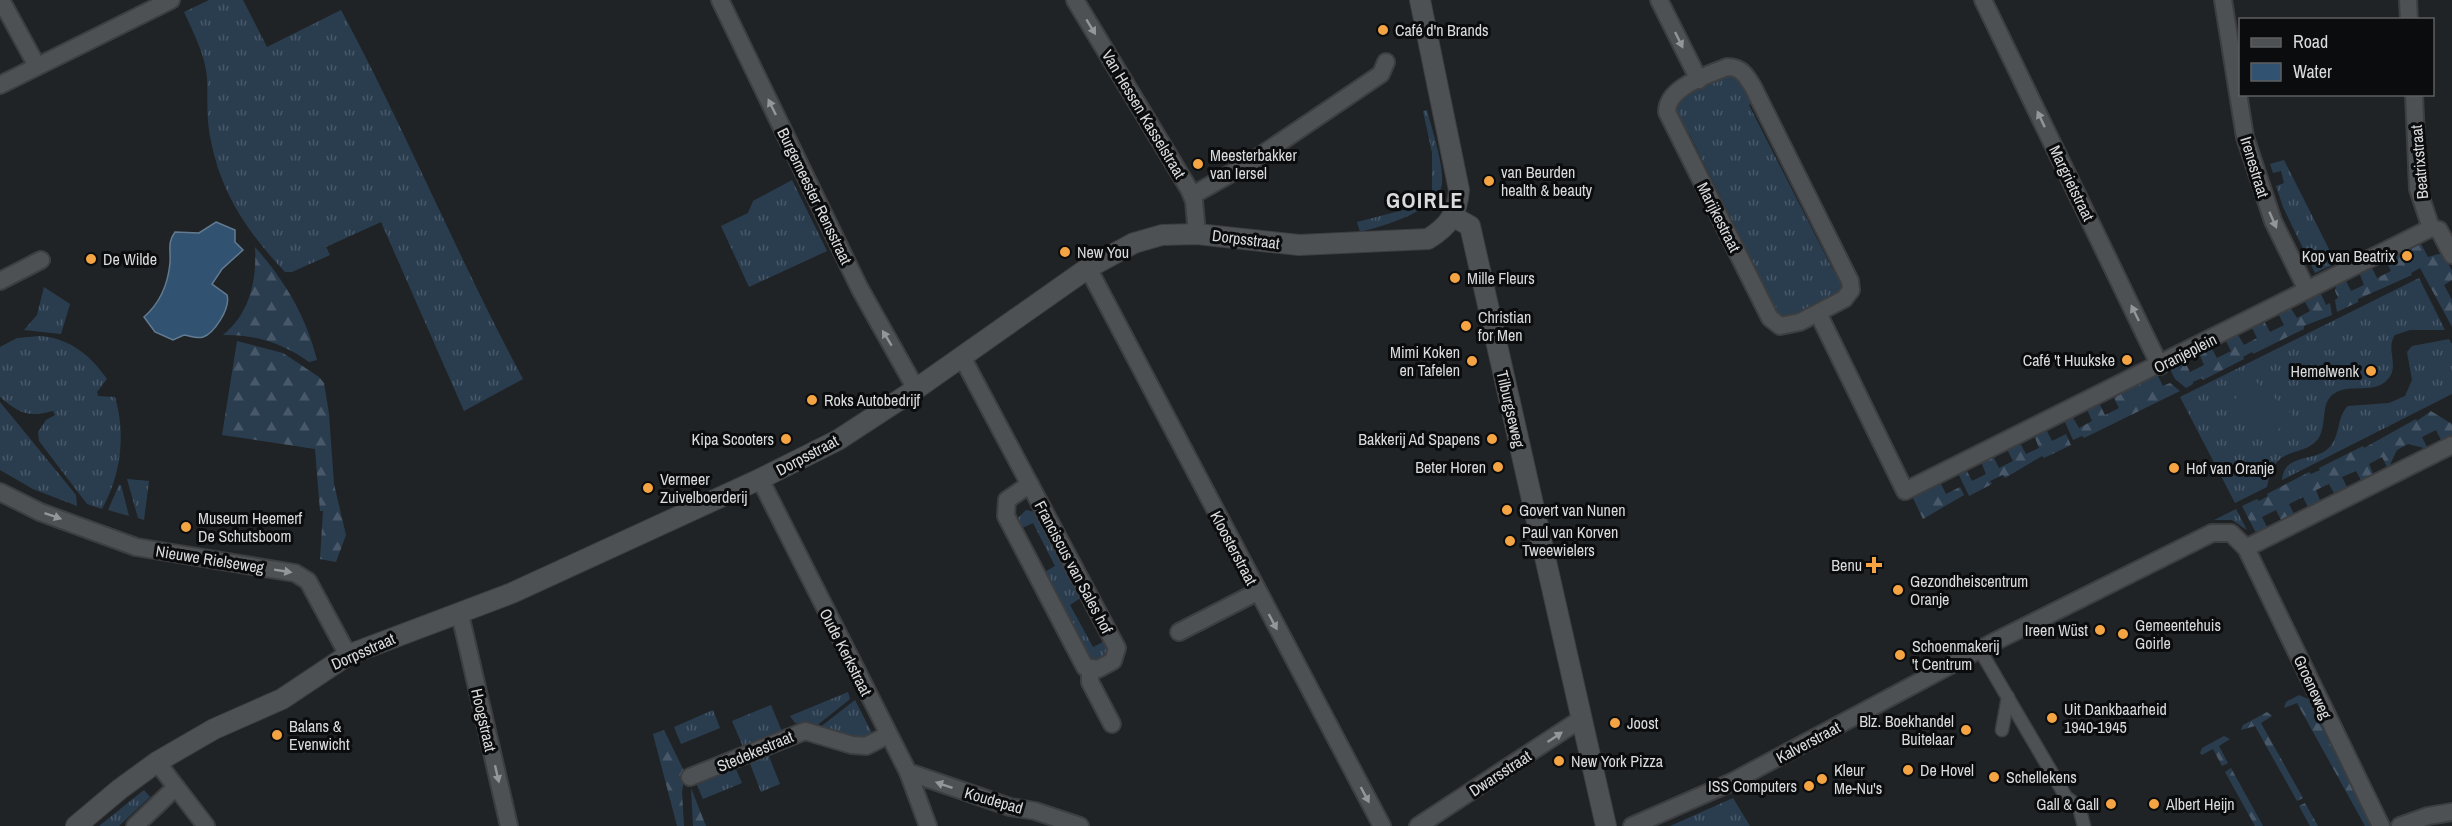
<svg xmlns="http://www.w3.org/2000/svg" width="2452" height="826" font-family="'Archivo Narrow',sans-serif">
	<defs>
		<pattern id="grass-tufts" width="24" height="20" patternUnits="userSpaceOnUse" patternTransform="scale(1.5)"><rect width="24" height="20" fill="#2a3d4f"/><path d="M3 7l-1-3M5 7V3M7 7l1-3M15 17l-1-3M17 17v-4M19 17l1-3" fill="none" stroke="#485868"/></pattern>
		<pattern id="forest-firs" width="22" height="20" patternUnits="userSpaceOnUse" patternTransform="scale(1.5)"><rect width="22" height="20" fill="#2a3d4f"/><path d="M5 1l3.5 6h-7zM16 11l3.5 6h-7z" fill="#485868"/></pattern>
	</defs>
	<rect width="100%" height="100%" fill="#202326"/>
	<g fill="url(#grass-tufts)">
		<path d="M 209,0 L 243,0 L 267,47 L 341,10 C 406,131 458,258 523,379 L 464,411 L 381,222 L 326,247 L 330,255 L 292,272 L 285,272 C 249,234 221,194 211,141 C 206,120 208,99 207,77 C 205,54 193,32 184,12 Z"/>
		<path d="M 1730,76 L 1739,79 L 1754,102 L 1749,105 L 1833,270 L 1839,268 L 1843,282 L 1837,295 L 1797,316 L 1779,316 L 1762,291 L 1766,289 L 1689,133 L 1684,136 L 1674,109 C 1684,93 1711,78 1730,76 Z"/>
		<path d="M 1427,110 C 1432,130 1444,165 1442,184 C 1438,211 1383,226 1360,232 L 1357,222 L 1415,207 L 1432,196 L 1432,153 L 1423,111 Z"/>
		<polygon points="2284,160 2336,263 2315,273 2283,207 2276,186 2284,183 2281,171 2273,173 2270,164"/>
		<polygon points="792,180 827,251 749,287 721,226 748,213 753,201"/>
		<path d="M 2419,278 L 2445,330 L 2410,330 L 2395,335 C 2385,349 2400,366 2388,379 C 2374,395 2351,383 2335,393 C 2319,402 2328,425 2318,439 C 2302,459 2275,442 2267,487 L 2235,503 L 2180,397 Z"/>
		<polygon points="44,287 70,304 61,334 24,330 37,315"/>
		<path d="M 41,336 C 71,339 91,356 107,379 L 97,392 L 98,396 L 115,397 C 126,435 121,475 102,509 L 87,504 L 39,441 L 38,432 L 46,420 L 55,415 L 53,411 C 28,418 19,413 0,397 L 0,347 L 17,338 Z"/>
		<path d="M 2449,339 L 2452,344 L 2452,394 L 2282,480 C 2284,455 2310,461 2325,451 C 2342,440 2335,418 2348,406 L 2389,403 L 2405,396 L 2412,380 L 2407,352 L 2412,346 Z"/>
		<polygon points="0,402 76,495 77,506 33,489 0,470"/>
		<polygon points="127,479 149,481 144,520 138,518"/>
		<polygon points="119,485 121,485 129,516 108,510"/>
		<polygon points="2236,509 2247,530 2232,520 2214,520"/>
		<path d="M 1026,510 L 1035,512 L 1082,597 L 1070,605 L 1093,647 L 1105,641 L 1108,649 C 1104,658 1096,662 1087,655 L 1043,573 L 1055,566 L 1033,523 L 1020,529 L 1018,518 Z"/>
		<polygon points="848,692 850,699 815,727 795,723 790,716"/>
		<polygon points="855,700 873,735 857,740 819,728"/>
		<polygon points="771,705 783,734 744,749 732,721"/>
		<polygon points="713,710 720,728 681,744 674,727"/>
		<polygon points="768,754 780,784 761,792 749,761"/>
		<polygon points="735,767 742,783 703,799 696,783"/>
		<polygon points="144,790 150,797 119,826 99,826"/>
		<polygon points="1733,798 1750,826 1670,826"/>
	</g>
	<g fill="url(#forest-firs)">
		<polygon points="2420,242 2428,257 2443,253 2452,271 2452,280 2444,285 2452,300 2452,327 2420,268 2411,273 2412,275 2358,299 2358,302 2337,312 2335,300 2338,298 2335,291 2337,283 2345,279 2351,291 2364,285 2359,272 2371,266 2377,278 2391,271 2385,259"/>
		<path d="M 255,247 C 285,281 306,316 317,360 L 309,362 C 284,344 255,334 223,335 C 250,314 257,280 255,247 Z"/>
		<polygon points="2320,292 2326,305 2330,303 2332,315 2304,326 2304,329 2253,354 2252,352 2243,357 2244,359 2203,380 2202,378 2193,382 2193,384 2186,388 2175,379 2169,367 2184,360 2190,372 2204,365 2199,353 2211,347 2217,358 2231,351 2225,339 2237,333 2244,345 2257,338 2251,326 2264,321 2270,332 2284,325 2278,313 2290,307 2297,318 2310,311 2304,300"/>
		<polygon points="237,341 283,353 319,377 324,383 329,414 334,484 346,535 336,562 320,559 323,511 320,511 315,449 222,435"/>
		<polygon points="2157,374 2163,386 2170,383 2180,391 2084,438 2082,436 2073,440 2064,420 2072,416 2079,428 2092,421 2087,409 2099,403 2105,415 2119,408 2113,396"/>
		<polygon points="2431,411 2452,424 2452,437 2442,442 2436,430 2422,437 2428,449 2408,444 2397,450 2388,469 2382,457 2369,464 2374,476 2362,482 2356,471 2342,477 2348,489 2335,495 2329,484 2316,490 2321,503 2309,509 2303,497 2289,504 2295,516 2282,522 2276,510 2262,517 2268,529 2257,535 2242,506 2257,499 2259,501 2268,496 2267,494 2309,472 2311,474 2320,470 2319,468 2363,446 2364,448 2416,419 2417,421"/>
		<polygon points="2046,429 2052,441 2066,434 2071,445 2044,458 2042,456 2005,478 2003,475 1990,481 1992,484 1969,496 1958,473 1966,469 1972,481 1986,474 1981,462 1993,456 1999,468 2013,461 2007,449 2020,443 2026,454 2039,448 2034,435"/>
		<polygon points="1940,482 1946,494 1960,487 1964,495 1923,519 1912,496"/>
		<polygon points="2299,695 2308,699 2371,826 2365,826 2297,703 2284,708 2286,702"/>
		<polygon points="2267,712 2272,716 2261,723 2303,798 2297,801 2255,726 2241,730 2243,725"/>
		<polygon points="664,730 685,773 682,792 684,826 677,826 653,734"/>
		<polygon points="2224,736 2230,739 2219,746 2228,763 2222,766 2213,749 2202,755 2200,753 2202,748"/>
		<polygon points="2231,768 2263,826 2255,826 2225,772"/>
		<polygon points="691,788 706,826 693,826"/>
		<polygon points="2305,803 2318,826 2310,826 2299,806"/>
	</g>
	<polygon fill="#2a3d4f" points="2253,379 2292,414 2268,441 2229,406"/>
	<path fill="#315270" stroke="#637b91" stroke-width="1.5" d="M 216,222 L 235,230 L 235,242 L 243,250 L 222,269 L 212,284 L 227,295 C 231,309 213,334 203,337 C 195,339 192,336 184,335 L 173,340 L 155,332 L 144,317 C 160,303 168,284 170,263 C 171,250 167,243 175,232 L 199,233 Z"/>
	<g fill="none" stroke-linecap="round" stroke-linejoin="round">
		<defs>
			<g id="pedestrian">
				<polyline points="1980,650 2066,797 2079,807 2084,826"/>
				<polyline points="2002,730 2008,697"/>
			</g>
			<g id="minor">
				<polyline points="1,0 37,66"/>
				<polyline points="720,0 860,289 916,389"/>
				<polyline points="1075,0 1189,189 1194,201 1197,234"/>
				<polyline points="1659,0 1699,80"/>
				<polyline points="1983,0 2160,366"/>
				<polyline points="2223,0 2245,137 2273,221 2307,290"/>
				<polyline points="2408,0 2409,20"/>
				<path d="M 1727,67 C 1741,67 1746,75 1753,87 L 1850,281 L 1851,290 L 1844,299 L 1800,322 L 1780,326 L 1770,318 L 1667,112 C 1667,87 1706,76 1727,67 Z"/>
				<polyline points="0,85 171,0"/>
				<polyline points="2414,94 2418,189 2431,228"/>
				<polyline points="1193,195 1251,162 1381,74 1386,62"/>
				<polyline points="1088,268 1382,826"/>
				<polyline points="0,281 41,260"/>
				<polyline points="1818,313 1905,491 2431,228 2439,230 2452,255"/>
				<polyline points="962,357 1117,648 1113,661 1098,669 1085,667 1006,516 1007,500 1030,484"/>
				<polyline points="760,479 908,772 928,826"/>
				<polyline points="0,492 40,512 136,547 295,573 308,581 348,655"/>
				<polyline points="2246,548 2381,826"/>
				<polyline points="460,614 509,826"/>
				<polyline points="1179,632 1257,592"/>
				<polyline points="1090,669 1090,682 1112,724"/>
				<polyline points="908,772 1010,807 1035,811 1080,826"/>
				<polyline points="690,777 805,731 852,745 866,746 888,735"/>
				<polyline points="176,787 206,826"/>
				<polyline points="135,826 176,787 157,762"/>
				<polyline points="1418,826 1581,719"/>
				<polyline points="1632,826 1730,783 1990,644 2212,533 2231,533 2246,548 2452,445"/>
				<polyline points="2400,826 2428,816 2452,812"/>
			</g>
			<g id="tertiary">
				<polyline points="1454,217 1470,226 1606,826"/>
				<path d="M 76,826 L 120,789 L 157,762 L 214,729 L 282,699 L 348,655 L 512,593 L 760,479 L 838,440 L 916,389 L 1088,268 L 1134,243 L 1162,235 L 1197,234 L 1299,245 L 1428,239 C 1449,226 1457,214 1459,190 L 1420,0"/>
			</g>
		</defs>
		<use href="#pedestrian" stroke="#3c3e40" stroke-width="15"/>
		<use href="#minor" stroke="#3c3e40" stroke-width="20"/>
		<use href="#tertiary" stroke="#3c3e40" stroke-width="22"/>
		<use href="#pedestrian" stroke="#4e5154" stroke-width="12"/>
		<use href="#minor" stroke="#4e5154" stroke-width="16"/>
		<use href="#tertiary" stroke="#4e5154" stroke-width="20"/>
	</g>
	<defs><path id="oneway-solid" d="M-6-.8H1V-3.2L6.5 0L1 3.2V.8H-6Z" transform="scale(1.5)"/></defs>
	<g fill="#949698">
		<use href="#oneway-solid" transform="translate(1091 27) rotate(59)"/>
		<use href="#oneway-solid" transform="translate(1679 40) rotate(64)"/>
		<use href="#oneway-solid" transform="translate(772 107) rotate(-116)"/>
		<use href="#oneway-solid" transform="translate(2041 119) rotate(-115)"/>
		<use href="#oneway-solid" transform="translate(2273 220) rotate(66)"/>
		<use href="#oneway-solid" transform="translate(2135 313) rotate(-116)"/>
		<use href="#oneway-solid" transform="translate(887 338) rotate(-121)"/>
		<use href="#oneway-solid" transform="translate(53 516) rotate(19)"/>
		<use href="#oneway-solid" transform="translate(283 571) rotate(9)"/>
		<use href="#oneway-solid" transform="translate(1273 622) rotate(62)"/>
		<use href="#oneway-solid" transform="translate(1555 737) rotate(-34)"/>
		<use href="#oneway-solid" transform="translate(497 774) rotate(77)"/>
		<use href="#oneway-solid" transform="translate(944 785) rotate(-161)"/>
		<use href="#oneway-solid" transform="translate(1365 795) rotate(62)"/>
	</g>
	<g fill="#f4a443" stroke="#0b0c0d" stroke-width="2">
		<circle cx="1383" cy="30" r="6"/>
		<circle cx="1198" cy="164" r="6"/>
		<circle cx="1489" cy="181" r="6"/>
		<circle cx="1065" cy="252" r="6"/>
		<circle cx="2407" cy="256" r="6"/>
		<circle cx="91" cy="259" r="6"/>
		<circle cx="1455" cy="278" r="6"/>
		<circle cx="1466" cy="326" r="6"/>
		<circle cx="2127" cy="360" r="6"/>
		<circle cx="1472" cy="361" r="6"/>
		<circle cx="2371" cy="371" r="6"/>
		<circle cx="812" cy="400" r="6"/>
		<circle cx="786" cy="439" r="6"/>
		<circle cx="1492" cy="439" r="6"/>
		<circle cx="1498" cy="467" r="6"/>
		<circle cx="2174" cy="468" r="6"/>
		<circle cx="648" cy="488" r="6"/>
		<circle cx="1507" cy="510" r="6"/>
		<circle cx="186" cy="527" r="6"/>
		<circle cx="1510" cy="541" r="6"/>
		<path d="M1871 556h6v6h6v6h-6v6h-6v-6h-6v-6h6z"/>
		<circle cx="1898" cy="590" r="6"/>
		<circle cx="2100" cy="630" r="6"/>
		<circle cx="2123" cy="634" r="6"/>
		<circle cx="1900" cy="655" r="6"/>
		<circle cx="2052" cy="718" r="6"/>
		<circle cx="1615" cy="723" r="6"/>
		<circle cx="1966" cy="730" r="6"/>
		<circle cx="277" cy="735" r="6"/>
		<circle cx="1559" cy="761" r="6"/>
		<circle cx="1908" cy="770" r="6"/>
		<circle cx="1994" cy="777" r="6"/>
		<circle cx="1822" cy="779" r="6"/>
		<circle cx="1809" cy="786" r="6"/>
		<circle cx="2111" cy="804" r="6"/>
		<circle cx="2154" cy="804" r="6"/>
	</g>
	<g text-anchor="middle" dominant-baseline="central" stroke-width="6" stroke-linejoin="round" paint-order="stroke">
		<g font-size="16" fill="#d9dbdd" stroke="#0b0c0d" text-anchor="start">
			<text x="1395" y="30">Café d'n Brands</text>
			<text x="1210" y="155">Meesterbakker<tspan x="1210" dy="18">van Iersel</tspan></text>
			<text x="1501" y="172">van Beurden<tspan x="1501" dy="18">health &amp; beauty</tspan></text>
			<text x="1077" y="252">New You</text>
			<text x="2395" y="256" text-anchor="end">Kop van Beatrix</text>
			<text x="103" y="259">De Wilde</text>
			<text x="1467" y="278">Mille Fleurs</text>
			<text x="1478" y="317">Christian<tspan x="1478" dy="18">for Men</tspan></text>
			<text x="1460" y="352" text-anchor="end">Mimi Koken<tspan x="1460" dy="18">en Tafelen</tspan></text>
			<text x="2115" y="360" text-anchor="end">Café 't Huukske</text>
			<text x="2359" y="371" text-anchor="end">Hemelwenk</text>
			<text x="824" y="400">Roks Autobedrijf</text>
			<text x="774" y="439" text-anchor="end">Kipa Scooters</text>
			<text x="1480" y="439" text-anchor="end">Bakkerij Ad Spapens</text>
			<text x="1486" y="467" text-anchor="end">Beter Horen</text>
			<text x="2186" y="468">Hof van Oranje</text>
			<text x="660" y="479">Vermeer<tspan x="660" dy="18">Zuivelboerderij</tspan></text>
			<text x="1519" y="510">Govert van Nunen</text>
			<text x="198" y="518">Museum Heemerf<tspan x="198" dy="18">De Schutsboom</tspan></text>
			<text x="1522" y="532">Paul van Korven<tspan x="1522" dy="18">Tweewielers</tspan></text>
			<text x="1862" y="565" text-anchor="end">Benu</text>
			<text x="1910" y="581">Gezondheiscentrum<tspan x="1910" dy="18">Oranje</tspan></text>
			<text x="2135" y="625">Gemeentehuis<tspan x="2135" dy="18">Goirle</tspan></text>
			<text x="2088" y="630" text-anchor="end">Ireen Wüst</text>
			<text x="1912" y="646">Schoenmakerij<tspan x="1912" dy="18">'t Centrum</tspan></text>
			<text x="2064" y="709">Uit Dankbaarheid<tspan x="2064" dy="18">1940-1945</tspan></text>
			<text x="1954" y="721" text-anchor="end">Blz. Boekhandel<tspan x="1954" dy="18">Buitelaar</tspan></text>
			<text x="1627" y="723">Joost</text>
			<text x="289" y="726">Balans &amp;<tspan x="289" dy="18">Evenwicht</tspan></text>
			<text x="1571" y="761">New York Pizza</text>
			<text x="1834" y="770">Kleur<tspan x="1834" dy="18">Me-Nu's</tspan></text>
			<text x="1920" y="770">De Hovel</text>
			<text x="2006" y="777">Schellekens</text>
			<text x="1797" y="786" text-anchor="end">ISS Computers</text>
			<text x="2099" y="804" text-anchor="end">Gall &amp; Gall</text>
			<text x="2166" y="804">Albert Heijn</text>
		</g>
		<g font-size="16" fill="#d9dbdd" stroke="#0b0c0d">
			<text transform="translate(1144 114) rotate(59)">Van Hessen Kasselstraat</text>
			<text transform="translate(2419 162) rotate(-95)">Beatrixstraat</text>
			<text transform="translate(2255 167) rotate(73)">Irenestraat</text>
			<text transform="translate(2072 183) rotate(64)">Margrietstraat</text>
			<text transform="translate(815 196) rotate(64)">Burgemeester Rensstraat</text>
			<text transform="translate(1719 217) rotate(63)">Marijkestraat</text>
			<text transform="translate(1246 239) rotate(7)">Dorpsstraat</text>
			<text transform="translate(2185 353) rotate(-27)">Oranjeplein</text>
			<text transform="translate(1511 409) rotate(77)">Tilburgseweg</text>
			<text transform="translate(807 455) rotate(-28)">Dorpsstraat</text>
			<text transform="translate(1234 548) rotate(62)">Kloosterstraat</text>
			<text transform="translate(210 559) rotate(9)">Nieuwe Rielseweg</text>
			<text transform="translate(1074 567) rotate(62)">Franciscus van Sales hof</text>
			<text transform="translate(363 651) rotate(-24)">Dorpsstraat</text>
			<text transform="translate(846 652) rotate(63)">Oude Kerkstraat</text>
			<text transform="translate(2313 687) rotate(65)">Groeneweg</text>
			<text transform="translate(484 720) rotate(77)">Hoogstraat</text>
			<text transform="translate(1808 742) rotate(-28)">Kalverstraat</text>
			<text transform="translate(755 751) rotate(-23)">Stedekestraat</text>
			<text transform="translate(1500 773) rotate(-33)">Dwarsstraat</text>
			<text transform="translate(994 800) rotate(16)">Koudepad</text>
		</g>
		<g font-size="22" font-weight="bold" letter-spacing="1.5" fill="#d9dbdd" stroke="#0b0c0d">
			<text x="1425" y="200">GOIRLE</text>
		</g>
	</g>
	<rect x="2239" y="18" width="195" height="78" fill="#0b0c0d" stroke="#5d5f60" stroke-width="1.5"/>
	<rect x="2251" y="38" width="30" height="9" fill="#4e5154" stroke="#5d5f60" stroke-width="1.5"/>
	<text x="2293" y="48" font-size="18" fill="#d9dbdd">Road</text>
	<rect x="2251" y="63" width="30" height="18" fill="#315270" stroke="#5d5f60" stroke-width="1.5"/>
	<text x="2293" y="78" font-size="18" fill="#d9dbdd">Water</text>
</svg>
